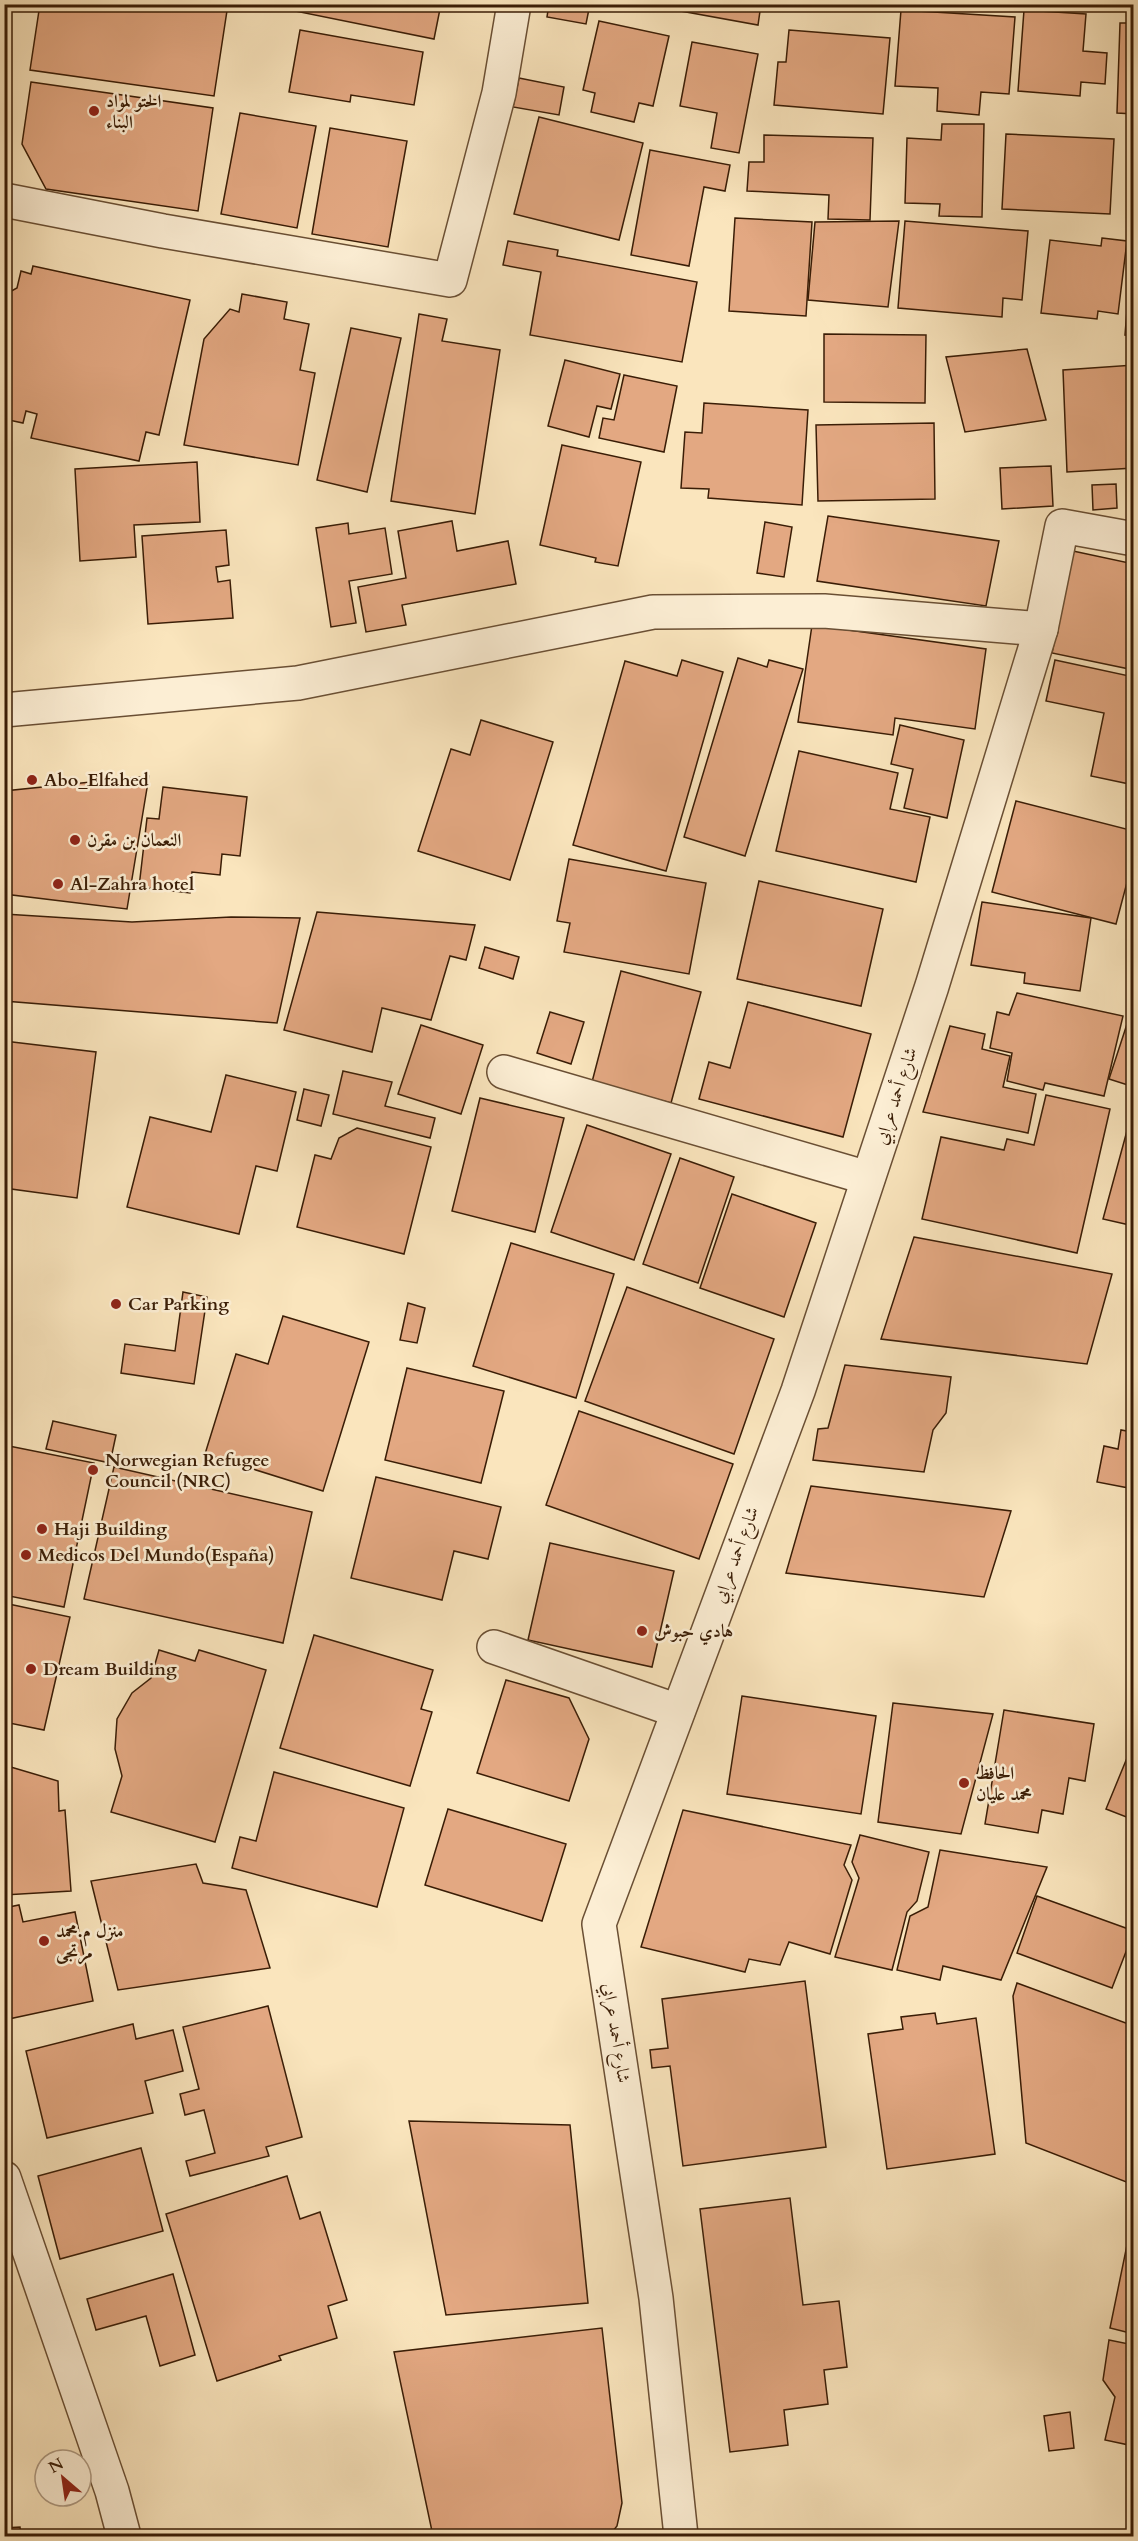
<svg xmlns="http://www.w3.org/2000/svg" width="1138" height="2541" font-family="Cardo,Amiri,serif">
	<rect width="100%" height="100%" fill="#fae5bd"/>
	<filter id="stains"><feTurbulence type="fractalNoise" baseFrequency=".00333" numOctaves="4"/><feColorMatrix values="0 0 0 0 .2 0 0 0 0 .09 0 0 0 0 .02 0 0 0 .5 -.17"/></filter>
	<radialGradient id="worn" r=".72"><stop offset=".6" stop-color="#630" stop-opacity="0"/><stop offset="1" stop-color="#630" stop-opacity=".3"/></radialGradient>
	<g fill="#e3a882" stroke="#3a1d06" stroke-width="1.5">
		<polygon points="40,4 228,4 214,96 30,70"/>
		<polygon points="291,4 441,4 434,39 290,10"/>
		<polygon points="549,4 590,4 586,24 547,17"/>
		<polygon points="642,4 761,4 758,25"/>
		<polygon points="901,10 1015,17 1009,94 981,92 979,115 937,111 938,88 895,86"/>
		<polygon points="1024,10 1086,14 1083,51 1107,53 1105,84 1081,82 1080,96 1018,91"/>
		<polygon points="599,21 669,36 653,106 639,103 634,122 591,112 595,93 583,90"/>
		<polygon points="1120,23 1134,23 1134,114 1117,113"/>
		<polygon points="300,30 423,52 414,105 351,95 350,102 289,92"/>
		<polygon points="789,30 890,38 883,114 774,105 778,62 786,62"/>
		<polygon points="692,42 758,54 739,153 711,148 717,113 680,106"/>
		<polygon points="519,78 564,87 559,115 513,107"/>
		<polygon points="31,82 213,108 198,211 46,189 22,144"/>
		<polygon points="240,113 316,126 297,228 221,214"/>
		<polygon points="539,117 643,143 619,240 514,214"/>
		<polygon points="942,124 984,124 982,217 939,216 940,204 905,203 907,138 941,140"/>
		<polygon points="330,128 407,141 388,247 312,234"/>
		<polygon points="1006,134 1114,139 1110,214 1002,209"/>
		<polygon points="764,135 873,138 870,220 828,219 829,195 747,191 749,162 764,162"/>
		<polygon points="1133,142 1134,142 1134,226 1131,226"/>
		<polygon points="650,150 730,165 725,191 704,187 689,266 631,255"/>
		<polygon points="735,218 812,222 806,316 729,311"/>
		<polygon points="899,221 888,307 808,300 815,222"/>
		<polygon points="905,221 1028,231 1022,300 1003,298 1002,317 898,308"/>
		<polygon points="1102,238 1127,241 1118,314 1098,311 1097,319 1041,313 1050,240 1101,246"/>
		<polygon points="508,241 558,250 557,256 697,282 682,362 530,335 541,272 503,265"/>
		<polygon points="1132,248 1134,248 1134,336 1125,335"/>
		<polygon points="33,266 190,300 159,435 146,432 139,461 31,438 37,414 26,411 23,423 4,419 4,345 9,325 4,321 4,295 17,288 21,271 31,274"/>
		<polygon points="242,294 287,302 284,319 309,324 300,370 315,373 298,465 184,445 204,339 230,309 239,312"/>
		<polygon points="419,314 447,319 442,341 500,350 475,514 391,501"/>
		<polygon points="351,328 401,338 367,492 317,480"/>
		<polygon points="824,334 926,335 925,403 824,402"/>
		<polygon points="1027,349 1046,420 965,432 946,357"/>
		<polygon points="565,360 620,374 611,409 597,406 589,437 548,426"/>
		<polygon points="1134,365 1134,468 1067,472 1063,370"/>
		<polygon points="624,375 677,386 664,452 599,438 603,418 614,420"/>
		<polygon points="704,403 808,410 802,505 708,498 709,489 681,488 685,432 702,433"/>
		<polygon points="934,423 935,499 818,501 816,425"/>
		<polygon points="562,445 641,462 618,566 595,562 596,558 540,545"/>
		<polygon points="197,462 200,522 134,525 136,557 80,561 75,469"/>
		<polygon points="1051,466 1053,506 1002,509 1000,468"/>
		<polygon points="1116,484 1117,508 1093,510 1092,485"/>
		<polygon points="828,516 999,541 986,606 817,581"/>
		<polygon points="452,521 457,551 508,541 516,584 402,605 406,625 366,632 358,587 406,578 398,531"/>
		<polygon points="765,522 792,527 784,577 757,573"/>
		<polygon points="348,523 349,534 385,528 392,574 349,581 356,623 331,627 316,528"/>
		<polygon points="226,530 229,565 216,567 218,582 230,580 233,618 148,624 142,536"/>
		<polygon points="1073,551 1134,564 1134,670 1052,653"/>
		<polygon points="812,625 986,649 975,729 895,718 893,735 798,722"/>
		<polygon points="738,658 767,667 769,660 803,669 745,856 684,837"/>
		<polygon points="682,660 723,672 666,871 573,845 625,661 677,676"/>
		<polygon points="1055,660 1134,677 1134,785 1091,776 1104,713 1046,701"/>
		<polygon points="481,720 553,742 510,880 418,851 451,749 470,755"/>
		<polygon points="900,725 964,740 947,818 904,808 913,769 891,764"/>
		<polygon points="799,751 898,773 890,809 930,817 916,882 776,851"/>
		<polygon points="149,776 127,909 4,894 4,791"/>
		<polygon points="163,787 247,797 240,856 222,854 220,875 192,872 190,893 139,887 147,818 159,819"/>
		<polygon points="1016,801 1134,831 1134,856 1116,924 992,892"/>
		<polygon points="569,859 706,883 689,974 564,952 570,923 557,921"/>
		<polygon points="759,881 883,909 861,1006 737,979"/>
		<polygon points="982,902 1091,918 1080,991 1024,983 1025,973 971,965"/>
		<polygon points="317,912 475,925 466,960 450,956 431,1020 382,1008 372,1052 284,1030"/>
		<polygon points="4,914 132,922 231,917 300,918 277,1023 4,1001"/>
		<polygon points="485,947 519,957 513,979 479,968"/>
		<polygon points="621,971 701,992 671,1103 592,1082"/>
		<polygon points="1017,993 1123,1016 1104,1096 1045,1083 1043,1090 1007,1081 1012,1053 990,1048 997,1012 1009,1015"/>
		<polygon points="748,1002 871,1034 843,1137 699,1099 709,1062 730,1068"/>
		<polygon points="550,1012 584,1022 571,1064 537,1053"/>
		<polygon points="1128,1021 1134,1023 1134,1087 1109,1079"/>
		<polygon points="421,1025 483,1045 461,1114 398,1094"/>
		<polygon points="950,1026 985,1034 982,1049 1010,1056 1003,1087 1036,1094 1028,1133 923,1112"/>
		<polygon points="4,1041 96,1052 77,1198 4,1188"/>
		<polygon points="343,1071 392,1082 385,1106 435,1118 430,1138 333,1114"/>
		<polygon points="226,1075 296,1092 277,1171 256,1166 239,1234 127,1207 150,1117 211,1132"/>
		<polygon points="304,1089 329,1095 321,1126 297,1120"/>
		<polygon points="1046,1095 1110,1109 1077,1253 922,1219 941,1137 1004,1150 1007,1139 1034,1145"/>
		<polygon points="480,1098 564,1118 535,1232 452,1211"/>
		<polygon points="1134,1105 1134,1226 1103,1219"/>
		<polygon points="587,1125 671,1154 634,1260 551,1232"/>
		<polygon points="357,1128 431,1147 404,1254 297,1227 315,1155 331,1159 339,1138"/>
		<polygon points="680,1158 734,1177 698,1283 643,1264"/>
		<polygon points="732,1194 816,1223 784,1317 700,1288"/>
		<polygon points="914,1237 1112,1274 1087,1364 881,1339"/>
		<polygon points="511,1243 614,1274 576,1398 473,1366"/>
		<polygon points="627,1287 774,1339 734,1454 585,1401"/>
		<polygon points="183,1292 207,1297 194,1384 121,1373 125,1344 175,1351"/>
		<polygon points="408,1303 425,1308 417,1343 400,1340"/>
		<polygon points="283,1316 369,1342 323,1491 205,1454 236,1354 268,1364"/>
		<polygon points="845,1365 951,1377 946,1413 933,1430 924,1472 813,1460 818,1429 828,1428"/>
		<polygon points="407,1368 504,1391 481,1483 385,1460"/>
		<polygon points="579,1411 733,1464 699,1559 546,1505"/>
		<polygon points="53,1421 116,1435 110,1463 46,1449"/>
		<polygon points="1134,1424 1134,1489 1097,1482 1104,1446 1118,1449 1121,1430 1132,1432"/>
		<polygon points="4,1445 94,1463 64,1607 4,1595"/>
		<polygon points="114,1467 312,1512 283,1643 84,1599"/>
		<polygon points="376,1477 501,1507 488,1559 454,1551 442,1600 351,1578"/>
		<polygon points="811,1486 1011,1511 984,1597 786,1573"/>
		<polygon points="550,1543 674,1571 652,1667 528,1640"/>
		<polygon points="4,1603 70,1617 44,1730 4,1722"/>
		<polygon points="314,1635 433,1670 421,1709 432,1712 410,1786 280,1748"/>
		<polygon points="159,1650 195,1661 199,1650 266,1670 215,1842 111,1812 122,1776 115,1749 117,1719 132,1693 151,1678"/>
		<polygon points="506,1680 569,1698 589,1739 569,1801 477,1773"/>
		<polygon points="742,1696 876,1716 861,1814 727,1794"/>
		<polygon points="893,1703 993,1714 961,1834 878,1822"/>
		<polygon points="1004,1710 1094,1724 1085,1781 1069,1778 1063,1814 1042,1810 1038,1833 985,1824"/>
		<polygon points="1134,1741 1134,1820 1106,1809"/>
		<polygon points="4,1765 58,1781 59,1811 65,1810 71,1891 4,1895"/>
		<polygon points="274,1772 404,1808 377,1907 232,1868 240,1837 256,1841"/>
		<polygon points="448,1809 566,1844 542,1921 425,1885"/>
		<polygon points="683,1810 851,1845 844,1865 852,1880 830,1954 789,1942 780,1965 749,1959 745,1972 641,1947"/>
		<polygon points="860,1835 929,1852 917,1901 907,1912 892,1970 835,1957 859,1878 852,1862"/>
		<polygon points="940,1850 1047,1867 1001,1980 943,1966 940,1980 897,1970 910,1916 928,1907"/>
		<polygon points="196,1864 203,1883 246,1890 270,1968 118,1990 91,1881"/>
		<polygon points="1037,1896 1134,1931 1112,1988 1017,1953"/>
		<polygon points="19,1905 23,1922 75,1912 93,2001 4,2020 4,1908"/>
		<polygon points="805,1981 826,2147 683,2166 670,2066 652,2068 650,2050 668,2048 662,1999"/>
		<polygon points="1017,1983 1134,2026 1134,2185 1026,2143 1013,1996"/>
		<polygon points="268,2006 302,2137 266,2147 269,2156 190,2176 186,2161 215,2153 204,2110 185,2115 180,2094 199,2089 183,2027"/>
		<polygon points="935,2013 937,2024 976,2018 995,2154 887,2169 868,2034 903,2029 901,2017"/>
		<polygon points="133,2024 136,2039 173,2030 183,2071 145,2081 153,2113 47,2138 26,2051"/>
		<polygon points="409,2121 570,2125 588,2303 446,2315"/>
		<polygon points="141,2148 163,2231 60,2259 38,2176"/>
		<polygon points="287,2176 300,2219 320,2212 347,2300 328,2306 337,2338 279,2356 281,2360 217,2381 166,2214"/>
		<polygon points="790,2198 803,2305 839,2301 847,2367 824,2370 828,2404 784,2410 788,2445 730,2452 700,2209"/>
		<polygon points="1128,2240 1134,2241 1134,2334 1110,2328"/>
		<polygon points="173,2274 195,2355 160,2366 146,2316 96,2330 87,2299"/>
		<polygon points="602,2328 622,2503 617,2526 609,2536 433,2536 394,2352"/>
		<polygon points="1109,2340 1134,2345 1134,2426 1129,2445 1105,2440 1115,2397 1103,2380"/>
		<polygon points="1070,2412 1074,2448 1049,2451 1044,2416"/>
		<polygon points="20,2527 21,2536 4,2536 4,2528"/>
	</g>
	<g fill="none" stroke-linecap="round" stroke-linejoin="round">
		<defs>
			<g id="minor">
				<polyline points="4,200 163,231 450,280 499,93 514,4"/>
				<polyline points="4,710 298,683 653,612 824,611 1041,629 1062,526 1134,539"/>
				<polyline points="504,1072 868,1178"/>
				<polyline points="494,1647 678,1711"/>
				<polyline points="4,2178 112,2491 124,2536"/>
				<polyline points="681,2536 656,2298 599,1924 798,1391 932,986 1041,629"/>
			</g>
		</defs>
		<use href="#minor" stroke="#6a4f34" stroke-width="36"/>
		<use href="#minor" stroke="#fceed4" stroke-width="33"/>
	</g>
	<g fill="#8f2418" stroke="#fceed4" stroke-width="2">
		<circle cx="94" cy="111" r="6"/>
		<circle cx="32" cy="780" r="6"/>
		<circle cx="75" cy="840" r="6"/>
		<circle cx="58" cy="884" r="6"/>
		<circle cx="116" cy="1304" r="6"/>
		<circle cx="93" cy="1470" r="6"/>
		<circle cx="42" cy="1529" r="6"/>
		<circle cx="26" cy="1555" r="6"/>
		<circle cx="642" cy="1631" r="6"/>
		<circle cx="31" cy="1669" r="6"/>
		<circle cx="964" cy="1783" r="6"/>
		<circle cx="44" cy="1941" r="6"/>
	</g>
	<g text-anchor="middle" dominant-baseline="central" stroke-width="5" stroke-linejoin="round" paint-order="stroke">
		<g font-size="18" font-weight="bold" fill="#3a1d06" stroke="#fceed4" text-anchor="start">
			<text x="106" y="101">الحتو لمواد<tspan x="106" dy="21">البناء</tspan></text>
			<text x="44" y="780">Abo_Elfahed</text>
			<text x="87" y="840">النعمان بن مقرن</text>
			<text x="70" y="884">Al-Zahra hotel</text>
			<text x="128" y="1304">Car Parking</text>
			<text x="105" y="1460">Norwegian Refugee<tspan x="105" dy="21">Council (NRC)</tspan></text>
			<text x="54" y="1529">Haji Building</text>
			<text x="38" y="1555">Medicos Del Mundo(España)</text>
			<text x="654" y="1631">هادي حبوش</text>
			<text x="43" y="1669">Dream Building</text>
			<text x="976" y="1773">الحافظ<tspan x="976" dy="21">محمد عليان</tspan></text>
			<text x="56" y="1931">منزل م.محمد<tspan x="56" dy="21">مرتجى</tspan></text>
		</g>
		<g font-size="18" fill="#3a1d06" stroke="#fceed4">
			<text transform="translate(896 1096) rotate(-72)">شارع أحمد عرابي</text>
			<text transform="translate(736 1555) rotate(-70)">شارع أحمد عرابي</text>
			<text transform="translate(616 2033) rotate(81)">شارع أحمد عرابي</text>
		</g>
	</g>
	<rect width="1138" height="2541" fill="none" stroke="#fae5bd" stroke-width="24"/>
	<rect x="6" y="6" width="1126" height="2529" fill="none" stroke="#3a1d06" stroke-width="3"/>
	<rect x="12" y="12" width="1114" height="2517" fill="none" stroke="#3a1d06" stroke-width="1.5"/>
	<g transform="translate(63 2478) rotate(331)"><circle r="28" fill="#fceed4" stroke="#ae9a82" stroke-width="1.5"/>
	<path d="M0-4.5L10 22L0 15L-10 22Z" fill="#8f2418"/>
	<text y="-9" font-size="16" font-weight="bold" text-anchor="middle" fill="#3a1d06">N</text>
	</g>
	<rect width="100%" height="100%" filter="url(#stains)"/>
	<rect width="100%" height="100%" fill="url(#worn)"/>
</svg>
